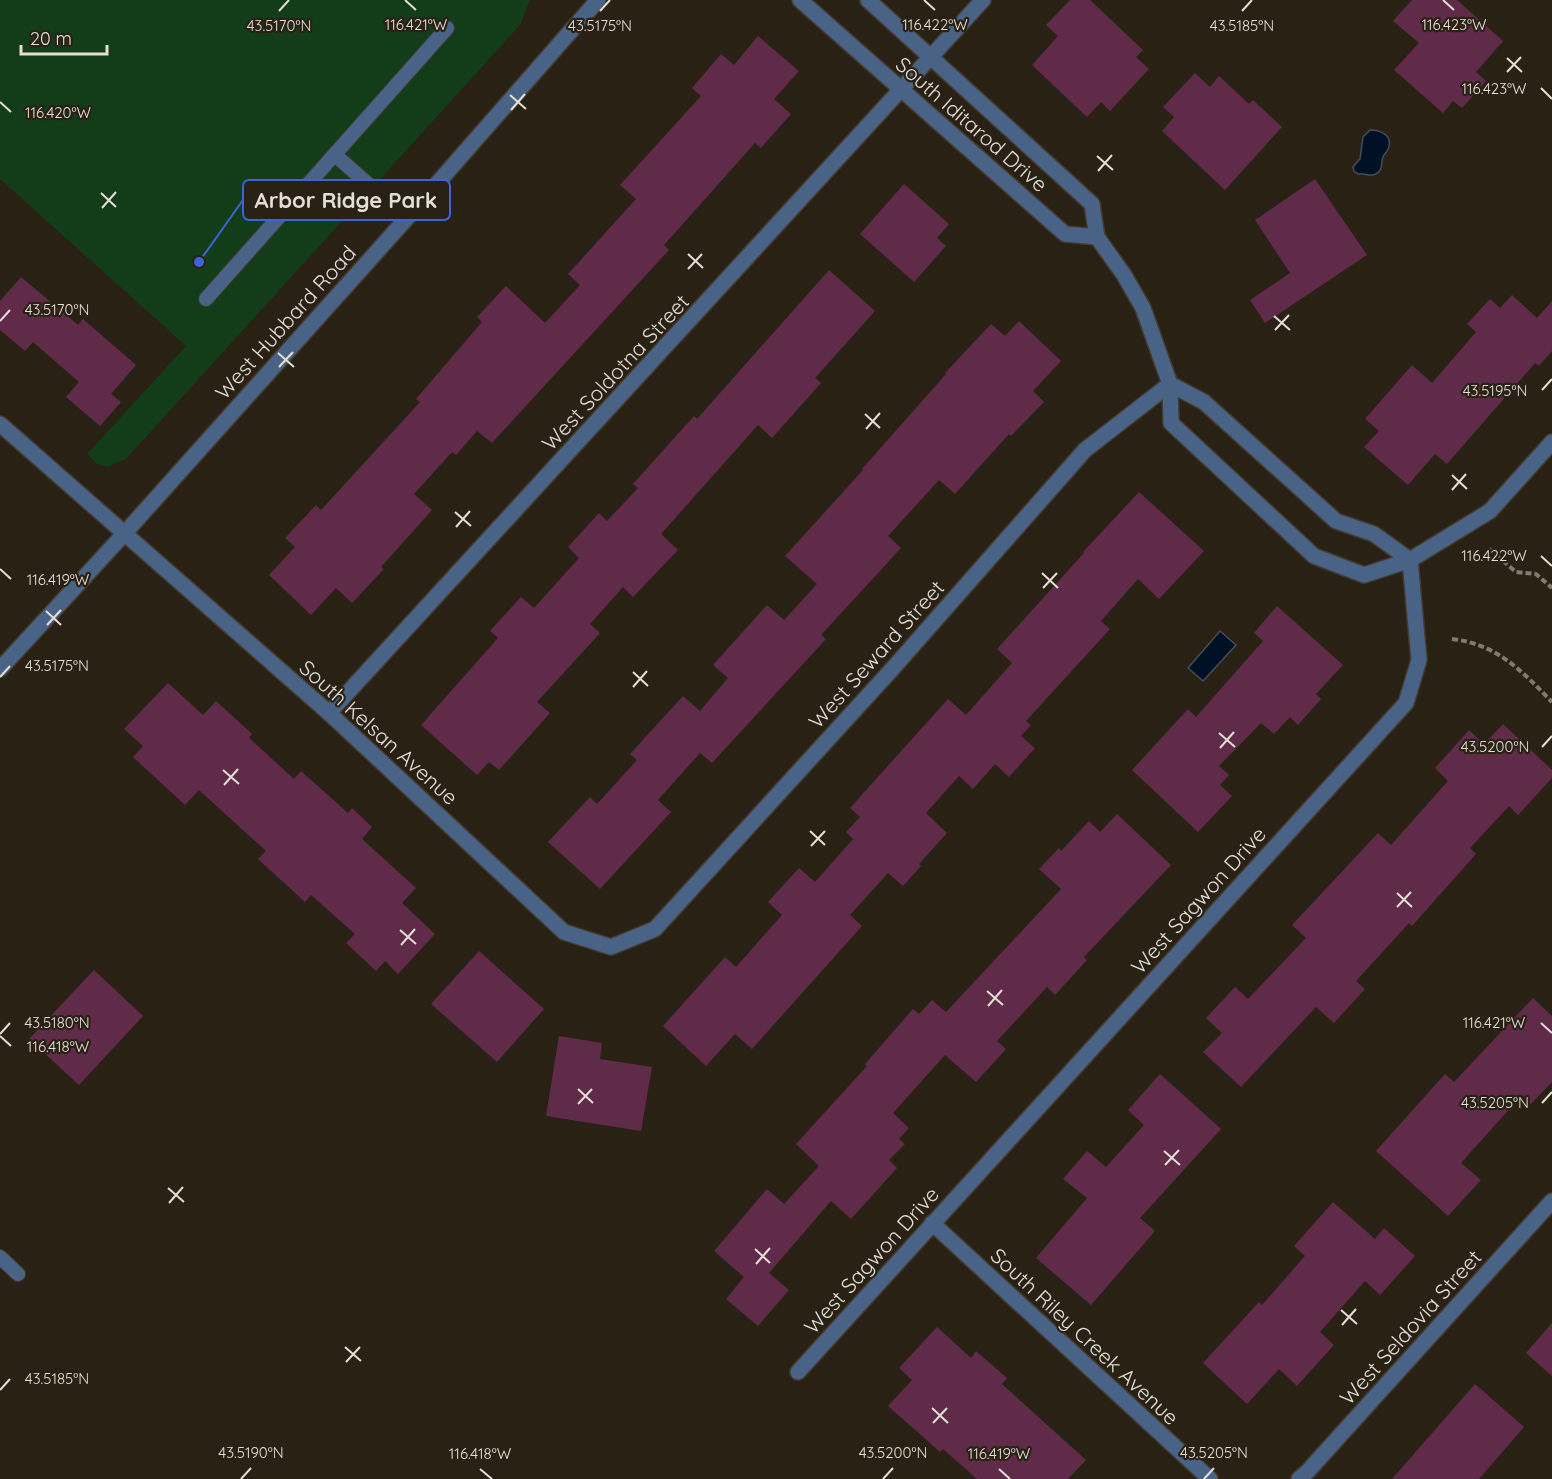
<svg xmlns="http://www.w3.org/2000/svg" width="1552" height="1479" font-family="Quicksand,sans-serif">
	<rect width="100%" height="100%" fill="#2a2115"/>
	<polygon fill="#133c19" points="0,0 530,0 520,25 126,459 107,467 97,464 87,454 186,346 0,179"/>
	<g fill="#001025" stroke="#444e5a" stroke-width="1.5">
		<path d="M 1370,130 C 1381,130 1394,136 1388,149 C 1387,152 1384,154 1383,157 C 1380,164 1384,169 1376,174 C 1371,177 1364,173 1358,174 L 1354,171 L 1353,167 L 1360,159 L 1363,137 Z"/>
		<polygon points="1220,631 1236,645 1203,681 1188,668"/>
	</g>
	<g fill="#5f2b49">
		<polygon points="1070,0 1090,0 1143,50 1136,57 1149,69 1110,111 1101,102 1087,117 1032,65 1058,36 1046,25"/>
		<polygon points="1412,0 1457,0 1503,41 1476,72 1486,81 1462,108 1453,101 1443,113 1394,70 1419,43 1393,21"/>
		<polygon points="758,36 799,71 774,99 791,114 761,148 755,143 664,245 669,250 492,443 477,431 456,455 452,452 414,494 432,510 381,567 384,569 352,603 336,588 311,615 269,575 295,547 285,538 316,505 321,510 420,402 416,399 482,322 477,317 506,286 545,323 580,285 568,274 636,199 620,185 701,96 692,88 721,54 734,65"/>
		<polygon points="1195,73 1210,87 1219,76 1249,104 1253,100 1282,127 1225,190 1162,131 1174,117 1163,107"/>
		<polygon points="1315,179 1367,255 1265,323 1250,300 1290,273 1255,220"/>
		<polygon points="904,184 949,224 937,238 946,246 914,282 860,234"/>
		<polygon points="829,270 875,311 815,378 821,383 772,438 758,425 661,534 678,550 633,597 623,587 590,624 600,633 537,702 550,713 499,770 489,762 477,775 421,725 498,638 490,631 521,597 534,608 579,558 568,547 599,513 607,521 638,488 633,484 694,416 697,419"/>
		<polygon points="21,277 78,325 83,319 136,365 111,394 121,402 100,426 66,397 79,382 33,342 25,351 0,330 0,301"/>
		<polygon points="1512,295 1537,318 1552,301 1552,351 1539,366 1535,363 1447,464 1435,454 1408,485 1364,447 1379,431 1365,419 1412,365 1432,383 1476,332 1467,324 1490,299 1500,308"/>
		<polygon points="1019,321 1061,361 1033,391 1044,402 1011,436 1009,434 955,494 939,480 888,536 901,548 821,635 826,639 712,763 700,753 658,800 671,812 600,889 548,842 590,797 597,804 637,760 630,754 683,696 700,711 728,678 713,665 767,605 784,620 817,584 785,556 863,470 862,469 946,374 945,373 991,324 1005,336"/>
		<polygon points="1139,492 1204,551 1159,599 1138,579 1101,621 1110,629 1026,721 1031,725 1021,736 1035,748 1009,777 995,764 973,789 959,776 926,813 947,833 919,864 921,866 903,886 888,873 850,915 862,926 752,1049 735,1034 706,1066 663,1026 725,957 736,967 782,915 768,902 799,868 815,882 853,839 846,832 860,817 850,808 948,699 966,715 1012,663 997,649 1084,553 1083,552"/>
		<polygon points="1277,606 1343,665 1316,694 1321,699 1298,725 1290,717 1274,734 1261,723 1219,766 1229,775 1220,785 1232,796 1198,832 1132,770 1188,709 1196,717 1263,641 1254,633"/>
		<polygon points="168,683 203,715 216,701 252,734 249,738 294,779 301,771 348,813 352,808 372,827 362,839 416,888 402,903 435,934 398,974 385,961 376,971 346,943 355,934 311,895 305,902 258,859 266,851 199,790 185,805 133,757 143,746 124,729"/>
		<polygon points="1503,724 1552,770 1552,778 1518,815 1509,806 1470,848 1476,854 1412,926 1409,923 1356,981 1365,989 1334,1023 1316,1007 1241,1087 1203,1052 1222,1033 1206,1018 1235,987 1248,999 1306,938 1292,925 1378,833 1391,845 1448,781 1435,768 1469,730 1484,744"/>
		<polygon points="1117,814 1171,865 1084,957 1087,960 1055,995 1047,987 997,1041 1006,1049 976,1082 945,1055 893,1113 909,1128 899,1139 905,1144 889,1160 897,1168 851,1219 831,1201 769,1273 789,1290 758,1326 726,1299 744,1277 714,1251 767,1189 784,1204 819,1166 796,1144 867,1066 865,1064 913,1009 919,1014 932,1000 946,1012 1061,889 1039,869 1059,848 1061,851 1089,821 1100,832"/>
		<polygon points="479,951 544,1009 497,1062 431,1004"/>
		<polygon points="94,970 143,1016 79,1085 29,1039"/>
		<polygon points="1533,998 1552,1016 1552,1082 1531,1104 1522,1095 1461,1163 1481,1180 1448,1216 1376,1151 1445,1074 1454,1082"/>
		<polygon points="559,1036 602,1043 600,1059 652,1067 641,1131 546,1116"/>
		<polygon points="1160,1074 1221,1129 1140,1218 1155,1231 1091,1305 1036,1258 1087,1198 1063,1179 1087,1151 1106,1167 1144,1125 1128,1110"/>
		<polygon points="1333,1202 1375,1239 1384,1228 1415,1256 1380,1295 1365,1281 1320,1332 1334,1345 1297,1386 1279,1369 1247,1404 1203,1363 1259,1302 1262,1305 1305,1256 1294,1246"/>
		<polygon points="1552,1323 1552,1376 1526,1353"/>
		<polygon points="937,1327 971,1358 976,1351 1007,1378 1002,1384 1086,1460 1068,1479 977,1479 943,1449 940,1452 888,1406 912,1380 899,1368"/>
		<polygon points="1475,1384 1524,1427 1479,1479 1392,1479"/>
	</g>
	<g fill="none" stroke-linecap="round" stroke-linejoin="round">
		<defs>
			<g id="service">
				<polyline points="335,155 407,218"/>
				<polyline points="206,299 447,28"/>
				<polyline points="0,1257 18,1274"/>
			</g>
			<g id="minor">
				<polyline points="800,0 1065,234 1097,237 1092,204 868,0"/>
				<polyline points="1097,237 1124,275 1143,308 1170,384 1171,423 1314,556 1364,575 1410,560 1374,534 1336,521 1204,402 1170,384"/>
				<polyline points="0,424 329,713 564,932 611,947 655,929 894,667 1085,450 1170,384"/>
				<polyline points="329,713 983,0"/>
				<polyline points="932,1223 1210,1479"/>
				<polyline points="798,1372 1406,703 1419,660 1410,560 1490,511 1552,442"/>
				<polyline points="1299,1479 1308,1471 1552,1201"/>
			</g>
			<polyline id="tertiary" points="0,669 124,534 407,218 598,0"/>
		</defs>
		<use href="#service" stroke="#443b30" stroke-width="16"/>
		<use href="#minor" stroke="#443b30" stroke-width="18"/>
		<use href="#tertiary" stroke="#443b30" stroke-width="18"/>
		<g stroke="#827a70" stroke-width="4" stroke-dasharray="6 3" stroke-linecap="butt">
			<polyline points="1489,549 1516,572 1536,574 1552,588"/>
			<path d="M 1452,639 C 1497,644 1522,671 1552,702"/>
		</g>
		<use href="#service" stroke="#496387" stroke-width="14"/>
		<use href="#minor" stroke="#496387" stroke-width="15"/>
		<use href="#tertiary" stroke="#496387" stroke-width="15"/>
	</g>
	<path fill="none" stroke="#e4ded6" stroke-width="2" d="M 405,0 L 416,10M 924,0 L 935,10M 1443,0 L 1454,10M 279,11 L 289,0M 600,11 L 610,0M 1242,11 L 1252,0M 1507,58 L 1522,72M 1507,72 L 1521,57M 1541,88 L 1552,99M 510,95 L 526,109M 0,102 L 11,112M 511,110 L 525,94M 1097,156 L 1113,170M 1098,171 L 1112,155M 101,193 L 116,207M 102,208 L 116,192M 688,254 L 703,268M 688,269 L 702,254M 1274,316 L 1290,330M 0,321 L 10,310M 1275,330 L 1289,315M 278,353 L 294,367M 279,367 L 293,352M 1542,390 L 1552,379M 865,414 L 880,428M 866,429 L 880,413M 1452,475 L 1467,489M 1452,490 L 1466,474M 455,512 L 471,526M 456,527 L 470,511M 1541,556 L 1552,566M 0,569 L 11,579M 1042,573 L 1058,588M 1043,588 L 1057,573M 46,611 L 61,625M 47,625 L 61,610M 633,672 L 648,686M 0,677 L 10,666M 633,687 L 647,671M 1219,733 L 1235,747M 1542,747 L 1552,736M 1220,748 L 1234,732M 223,770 L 239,784M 224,785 L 238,769M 810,831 L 825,845M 811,846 L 825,831M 1397,893 L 1412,907M 1397,907 L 1411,892M 400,930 L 416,944M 401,945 L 415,929M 987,991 L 1003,1005M 988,1006 L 1002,990M 1541,1023 L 1552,1033M 0,1034 L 10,1023M 0,1036 L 11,1046M 578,1089 L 593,1103M 1542,1103 L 1552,1092M 578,1104 L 592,1089M 1164,1151 L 1180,1165M 1165,1165 L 1179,1150M 168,1188 L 184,1202M 169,1203 L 183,1187M 755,1249 L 770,1263M 756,1264 L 770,1248M 1341,1310 L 1357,1324M 1342,1325 L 1356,1309M 345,1347 L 361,1361M 346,1362 L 360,1347M 0,1390 L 10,1379M 932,1408 L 948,1423M 933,1423 L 947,1408M 480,1469 L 492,1479M 999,1469 L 1010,1479M 241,1479 L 251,1468M 883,1479 L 893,1468M 1204,1479 L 1214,1468"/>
	<g text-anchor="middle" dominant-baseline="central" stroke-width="4.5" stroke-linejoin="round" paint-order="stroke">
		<g font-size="21" fill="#e4ded6" stroke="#2a2115">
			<text transform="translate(972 124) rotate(41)">South Iditarod Drive</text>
			<text transform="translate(285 322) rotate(-48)">West Hubbard Road</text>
			<text transform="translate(615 372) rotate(-47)">West Soldotna Street</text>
			<text transform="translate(876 654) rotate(-48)">West Seward Street</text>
			<text transform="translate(379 732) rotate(42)">South Kelsan Avenue</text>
			<text transform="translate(1198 900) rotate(-48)">West Sagwon Drive</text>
			<text transform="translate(871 1260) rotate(-48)">West Sagwon Drive</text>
			<text transform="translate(1410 1327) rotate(-48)">West Seldovia Street</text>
			<text transform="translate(1085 1336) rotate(43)">South Riley Creek Avenue</text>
		</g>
	</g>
	<g font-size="15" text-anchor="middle" fill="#e4ded6" stroke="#2a2115" stroke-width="4.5" stroke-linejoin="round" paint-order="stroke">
		<text x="1454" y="30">116.423°W</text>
		<text x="416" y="30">116.421°W</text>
		<text x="935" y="30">116.422°W</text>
		<text x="600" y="31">43.5175°N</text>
		<text x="1242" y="31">43.5185°N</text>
		<text x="279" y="31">43.5170°N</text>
		<text x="1494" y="94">116.423°W</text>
		<text x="58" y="118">116.420°W</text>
		<text x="57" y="315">43.5170°N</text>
		<text x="1495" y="396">43.5195°N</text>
		<text x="1494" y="561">116.422°W</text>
		<text x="58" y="585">116.419°W</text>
		<text x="57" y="671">43.5175°N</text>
		<text x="1495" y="752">43.5200°N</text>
		<text x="57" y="1028">43.5180°N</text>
		<text x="1494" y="1028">116.421°W</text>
		<text x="58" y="1052">116.418°W</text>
		<text x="1495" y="1108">43.5205°N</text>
		<text x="57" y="1384">43.5185°N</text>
		<text x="251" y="1458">43.5190°N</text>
		<text x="893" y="1458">43.5200°N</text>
		<text x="1214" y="1458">43.5205°N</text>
		<text x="480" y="1459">116.418°W</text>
		<text x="999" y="1459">116.419°W</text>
	</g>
	<path fill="none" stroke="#3b64d8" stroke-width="2" d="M199 262L243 200"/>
	<circle fill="#3b64d8" stroke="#2a2115" stroke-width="2" cx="199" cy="262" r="6"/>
	<rect fill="#2a2115" stroke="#3b64d8" stroke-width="2" x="243" y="180" width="207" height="40" rx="6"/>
	<g font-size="22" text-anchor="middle" font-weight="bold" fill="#e4ded6">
		<text x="346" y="208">Arbor Ridge Park</text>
	</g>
	<path d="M21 45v9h86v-9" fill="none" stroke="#e4ded6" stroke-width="3"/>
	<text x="30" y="45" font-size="18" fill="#e4ded6" stroke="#2a2115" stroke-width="4.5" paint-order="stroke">20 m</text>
</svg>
